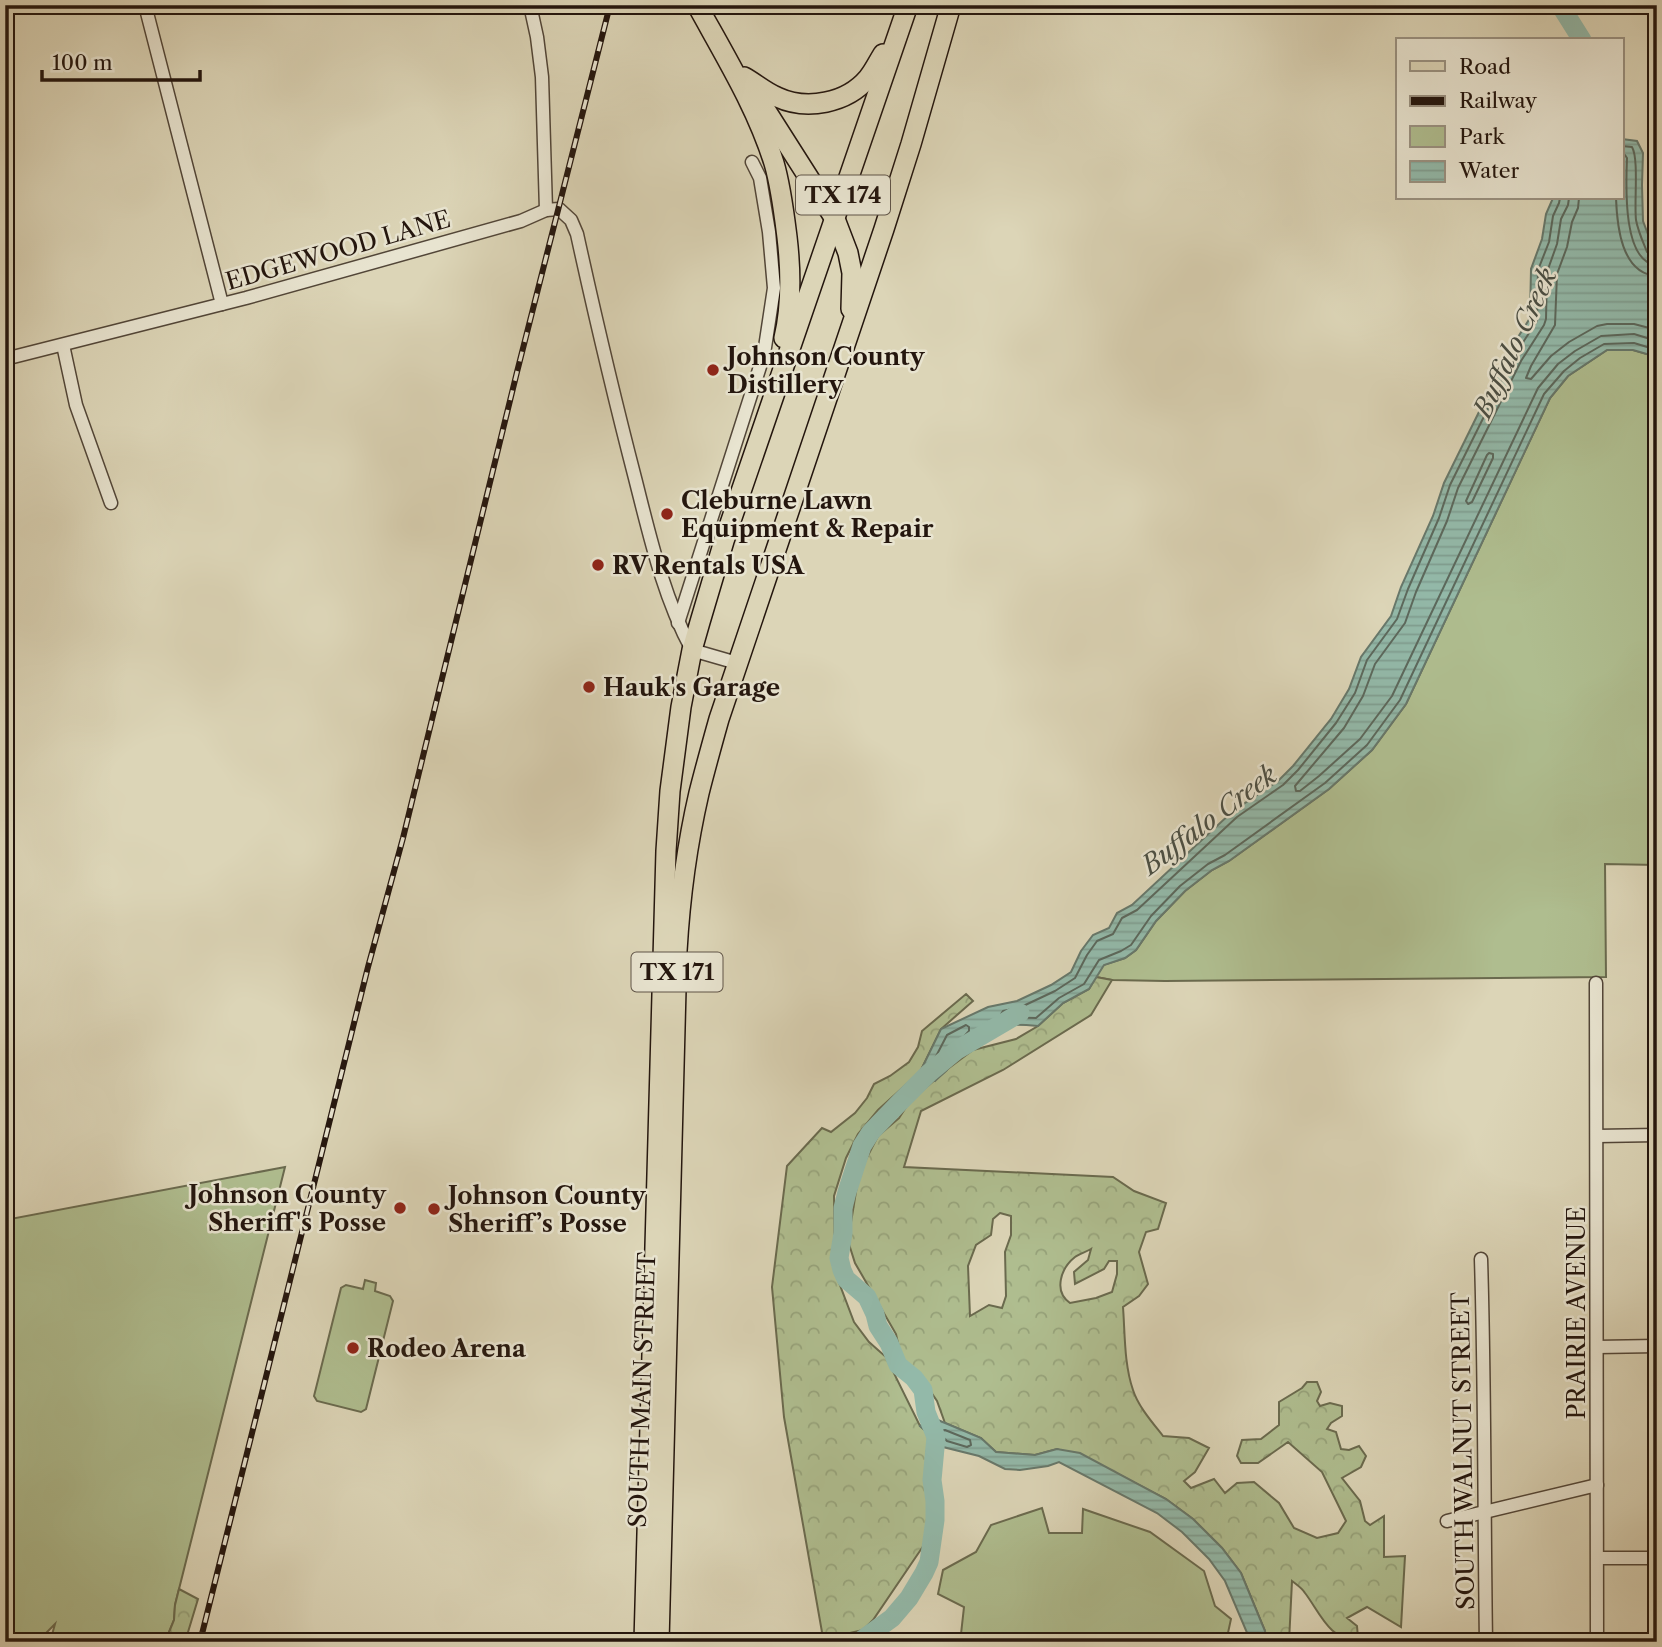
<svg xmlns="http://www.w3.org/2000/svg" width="1662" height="1647" font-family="'Libre Caslon Text',serif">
	<defs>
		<pattern id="forest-crowns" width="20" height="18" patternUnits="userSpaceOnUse" patternTransform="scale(1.75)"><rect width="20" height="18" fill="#afbd8f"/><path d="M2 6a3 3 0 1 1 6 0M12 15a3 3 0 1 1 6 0" fill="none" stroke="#96a27a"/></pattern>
		<pattern id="water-rules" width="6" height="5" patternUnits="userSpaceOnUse" patternTransform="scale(1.75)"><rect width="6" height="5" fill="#93b9a9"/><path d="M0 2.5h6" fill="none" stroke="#7f9e90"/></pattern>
	</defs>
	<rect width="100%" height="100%" fill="#dcd5b7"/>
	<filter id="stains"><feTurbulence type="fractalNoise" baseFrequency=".00286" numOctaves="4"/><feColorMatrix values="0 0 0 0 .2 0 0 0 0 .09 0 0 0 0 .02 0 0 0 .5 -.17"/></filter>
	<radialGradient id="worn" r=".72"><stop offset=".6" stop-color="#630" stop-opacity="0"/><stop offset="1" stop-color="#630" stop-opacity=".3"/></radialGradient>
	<g fill="#afbd8f" stroke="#6a6a4e" stroke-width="2">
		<polygon points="1607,350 1633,350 1657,357 1657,865 1605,864 1606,977 1165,981 1112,980 1096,977 1103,965 1125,958 1136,950 1156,921 1185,891 1212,870 1229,861 1329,789 1372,750 1406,704 1550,398 1568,376"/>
		<polygon points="285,1167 175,1605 174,1620 165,1642 50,1642 55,1624 45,1634 46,1642 12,1642 11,1638 5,1639 5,1220"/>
		<polygon points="365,1280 376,1283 375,1291 390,1296 393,1301 366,1409 361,1412 317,1401 314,1396 341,1288 346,1285 363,1289"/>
		<polygon points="1042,1508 1049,1533 1082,1533 1083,1509 1150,1532 1204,1571 1215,1606 1231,1619 1226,1642 964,1642 961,1634 964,1607 938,1594 943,1570 976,1552 991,1525"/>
	</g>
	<g fill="url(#forest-crowns)" stroke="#6a6a4e" stroke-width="2" fill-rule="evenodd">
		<path d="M 1096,977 L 1112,980 L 1091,1015 L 1003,1070 L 921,1111 L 904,1167 L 1113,1177 L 1134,1191 L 1166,1203 L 1158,1229 L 1146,1232 L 1139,1252 L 1148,1284 L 1139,1296 L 1123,1307 C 1125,1333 1124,1364 1133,1390 C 1138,1406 1152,1422 1163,1436 L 1189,1438 L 1209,1448 L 1195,1472 L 1184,1481 L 1191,1488 L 1214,1479 L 1225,1493 L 1237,1483 L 1254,1482 L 1279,1503 L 1294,1528 L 1317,1538 L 1338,1533 L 1346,1521 L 1322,1472 L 1288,1442 L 1258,1463 L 1241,1463 L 1237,1456 L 1242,1440 L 1261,1439 L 1279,1425 L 1279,1402 L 1302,1388 L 1307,1382 L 1317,1382 L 1321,1392 L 1317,1401 L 1320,1406 L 1330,1403 L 1342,1406 L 1342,1416 L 1331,1423 L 1327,1429 L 1336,1432 L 1341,1449 L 1349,1450 L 1359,1446 L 1366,1456 L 1361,1467 L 1342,1478 L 1360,1501 L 1365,1521 L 1370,1525 L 1384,1516 L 1384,1557 L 1405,1556 L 1401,1627 L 1367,1607 L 1347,1618 L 1357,1626 L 1358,1638 C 1331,1644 1319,1611 1305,1593 C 1302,1588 1297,1585 1292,1581 L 1289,1642 L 1266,1642 L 1265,1631 L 1241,1573 L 1222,1548 L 1193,1519 L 1166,1499 L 1110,1470 L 1057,1449 L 1035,1455 L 996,1452 L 981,1438 L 945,1423 L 937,1401 L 922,1379 L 901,1357 L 896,1334 L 855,1263 L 848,1241 L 859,1173 L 878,1136 L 899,1118 L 910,1101 L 949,1068 L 973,1050 L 1016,1039 L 1038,1026 L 1063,1003 L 1089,989 ZM 1000,1213 L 1011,1216 L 1011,1235 L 1005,1252 L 1006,1296 L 1002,1308 L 989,1305 L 970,1316 L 968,1266 L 976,1245 L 991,1235 L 993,1219 ZM 1091,1249 L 1088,1260 L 1074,1272 L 1075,1284 L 1104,1269 L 1109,1261 L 1117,1261 L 1117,1274 L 1112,1292 L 1096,1298 L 1070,1303 C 1053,1291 1061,1268 1075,1257 C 1079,1254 1086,1252 1091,1249 Z"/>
		<polygon points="966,994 973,1001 941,1029 920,1072 878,1110 858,1134 846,1158 834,1196 835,1272 854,1322 869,1342 886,1357 920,1426 929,1434 926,1457 928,1494 926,1542 873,1620 863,1630 846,1634 841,1642 810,1642 822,1632 784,1417 772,1287 787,1166 822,1128 831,1132 855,1113 867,1098 874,1084 890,1076 909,1062 918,1047 922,1031"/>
		<polygon points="179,1589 198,1599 185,1642 165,1642 174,1620 175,1605"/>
	</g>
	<g fill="url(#water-rules)" stroke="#67786b" stroke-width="2">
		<path d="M 1622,139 L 1637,141 L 1643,153 L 1642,185 L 1643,221 L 1657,258 L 1657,357 L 1633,350 L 1607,350 L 1568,376 L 1550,398 L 1406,704 L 1372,750 L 1329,789 L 1229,861 L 1212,870 L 1185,891 L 1156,921 L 1136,950 L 1125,958 L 1104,965 L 1089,989 L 1063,1003 L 1038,1026 C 999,1022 981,1024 956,1056 C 952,1060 950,1066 947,1070 C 943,1074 939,1077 935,1081 L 920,1072 L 941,1029 L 988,1007 L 1017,1001 L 1051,985 L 1071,972 L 1081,951 L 1093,935 L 1109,928 L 1117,913 L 1132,905 L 1233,811 L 1278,781 L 1293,766 L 1331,719 L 1349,689 L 1361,657 L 1391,616 L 1401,587 L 1433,516 L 1444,483 L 1508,353 L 1530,318 L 1531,269 L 1542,239 L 1546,214 L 1553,198 L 1622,198 Z"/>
		<polygon points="928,1419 938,1420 981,1438 996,1452 1035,1455 1057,1449 1080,1453 1166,1499 1193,1519 1222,1548 1241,1573 1265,1631 1266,1642 1249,1642 1248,1635 1225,1581 1209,1559 1182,1532 1157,1513 1059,1462 1048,1466 1020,1470 1005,1469 979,1456 943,1447 920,1426"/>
	</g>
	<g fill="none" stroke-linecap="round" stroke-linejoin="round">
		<g stroke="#5c685c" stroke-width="2">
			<path d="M 1622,146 L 1632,147 C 1639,159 1634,202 1636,220 C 1638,231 1643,242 1647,252 L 1651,255 L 1657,256"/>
			<path d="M 1622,155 L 1625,155 L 1627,158 C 1626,183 1622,263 1657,265"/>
			<polyline points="1560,198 1559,203 1553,216 1549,242 1538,270 1537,321 1514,356 1450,485 1439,518 1408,589 1397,619 1367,660 1355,693 1336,723 1298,770 1283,785 1237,817 1137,910 1122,918 1113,934 1097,941 1087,955 1075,978 1055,991 1021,1007 1003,1011 1001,1014 1002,1017 1036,1018 1059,998 1084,984 1099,960 1121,951 1131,945 1151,916 1180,886 1208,864 1225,855 1325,783 1367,745 1400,700 1544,394 1564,371 1580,358 1604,344 1634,343 1657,350"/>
			<polyline points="1569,198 1568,205 1561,219 1557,244 1547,272 1546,319 1544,325 1521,361 1458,488 1447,521 1416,592 1405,623 1375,664 1363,696 1344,728 1295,786 1296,791 1300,791 1319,776 1360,739 1392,696 1538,388 1558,364 1575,351 1601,336 1634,334 1657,341"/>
			<polyline points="1579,198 1578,208 1572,222 1567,247 1557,274 1555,325 1531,366 1526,378 1531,379 1551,356 1569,342 1597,326 1607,324 1634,324 1657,330"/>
			<path d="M 1616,198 C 1617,225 1621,274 1657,276"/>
			<polygon points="1489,453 1493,454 1493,458 1472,502 1468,504 1466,501 1487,455"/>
			<polygon points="966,1025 969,1027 969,1031 949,1053 943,1064 936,1070 932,1070 931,1066 947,1035"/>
			<polygon points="945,1430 970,1440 971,1445 967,1447 947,1441 940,1434 941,1431"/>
		</g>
		<g stroke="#93b9a9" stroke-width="19">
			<polyline points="1560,5 1582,40"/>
			<polyline points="859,1642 892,1618 909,1598 924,1573 929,1562 935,1520 935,1501 932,1480 936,1437 926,1412 923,1390 914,1378 898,1365 889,1343 878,1326 875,1314 867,1297 846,1279 842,1270 839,1258 843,1233 843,1208 847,1192 862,1146 871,1132 899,1103 929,1073 957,1050 1020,1013"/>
		</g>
		<defs>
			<g id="street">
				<polyline points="145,5 222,304"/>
				<polyline points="530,5 537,37 542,77 546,210"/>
				<polyline points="63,345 76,405 111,503"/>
				<path d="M 5,359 L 246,298 L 521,221 L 546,210 L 559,209 L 571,220 L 577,234 C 595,316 614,397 635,478 C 650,537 663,596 692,650 L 737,663"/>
				<polyline points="678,623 764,354 774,288 769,232 760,178 752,162"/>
				<polyline points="1596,983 1597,1642"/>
				<polyline points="1597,1136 1657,1135"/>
				<path d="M 1481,1259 C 1485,1387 1484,1514 1486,1642"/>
				<polyline points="1597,1347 1657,1346"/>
				<polyline points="1447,1521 1597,1485"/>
				<polyline points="1598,1558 1657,1558"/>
			</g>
			<g id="primary">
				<path d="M 697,5 C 725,56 757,108 774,163 C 781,187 784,213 787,237 C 791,271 792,304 784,338"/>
				<path d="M 744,77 C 755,83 765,92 777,97 C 807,111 847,103 868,78 C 874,71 878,62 883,54"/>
				<polyline points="758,98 835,219 848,253 852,273 851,309"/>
				<polyline points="644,1642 666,851 670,791 681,707 692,650 700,622 724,541 908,5"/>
				<path d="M 659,1642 L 677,951 C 680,898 687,845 699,793 C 705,769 712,744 719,719 L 884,229 L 911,144 L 951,5"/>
			</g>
		</defs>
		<use href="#street" stroke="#524638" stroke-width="15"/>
		<use href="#primary" stroke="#24160e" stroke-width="22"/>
		<use href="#street" stroke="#e8e4d0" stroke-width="12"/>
		<use href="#primary" stroke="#dcd5b7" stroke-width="19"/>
		<defs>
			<polyline id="rail" points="200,1642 368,967 403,838 517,372 610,5"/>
		</defs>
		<use href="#rail" stroke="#24160e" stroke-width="6"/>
		<use href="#rail" stroke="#e8e4d0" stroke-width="3.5" stroke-dasharray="10" stroke-linecap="butt"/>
	</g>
	<g fill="#8f2418" stroke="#e8e4d0" stroke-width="2.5">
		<circle cx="713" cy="370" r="7"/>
		<circle cx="667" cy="514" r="7"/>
		<circle cx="598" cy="565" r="7"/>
		<circle cx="589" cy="687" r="7"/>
		<circle cx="400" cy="1208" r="7"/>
		<circle cx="434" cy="1209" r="7"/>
		<circle cx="353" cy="1348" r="7"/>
	</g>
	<g text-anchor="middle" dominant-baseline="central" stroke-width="5" stroke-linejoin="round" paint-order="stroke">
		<g fill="#e8e4d0" stroke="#5f5448" stroke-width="2">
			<rect x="796" y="175.5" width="94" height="39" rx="5"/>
			<rect x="631.5" y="952.5" width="91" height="39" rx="5"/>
		</g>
		<g font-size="23" font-weight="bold" fill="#24160e">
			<text x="843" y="195">TX 174</text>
			<text x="677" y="972">TX 171</text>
		</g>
		<g font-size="24" fill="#24160e" stroke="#e8e4d0">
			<text transform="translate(338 250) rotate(-16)">EDGEWOOD LANE</text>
			<text transform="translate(1576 1313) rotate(-90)">PRAIRIE AVENUE</text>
			<text transform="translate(642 1390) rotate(-88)">SOUTH MAIN STREET</text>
			<text transform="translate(1463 1451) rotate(-91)">SOUTH WALNUT STREET</text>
		</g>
		<g font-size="24" font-weight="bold" fill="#24160e" stroke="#e8e4d0" text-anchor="start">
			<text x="727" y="356">Johnson County<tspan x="727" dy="28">Distillery</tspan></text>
			<text x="681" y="500">Cleburne Lawn<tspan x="681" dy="28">Equipment &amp; Repair</tspan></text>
			<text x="612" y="565">RV Rentals USA</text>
			<text x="603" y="687">Hauk's Garage</text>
			<text x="386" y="1194" text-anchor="end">Johnson County<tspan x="386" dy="28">Sheriff's Posse</tspan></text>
			<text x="448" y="1195">Johnson County<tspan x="448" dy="28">Sheriff’s Posse</tspan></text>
			<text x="367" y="1348">Rodeo Arena</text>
		</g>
		<g font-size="26" font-style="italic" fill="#4b4f44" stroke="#e8e4d0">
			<text transform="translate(1515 343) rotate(-65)">Buffalo Creek</text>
			<text transform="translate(1209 820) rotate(-37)">Buffalo Creek</text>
		</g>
	</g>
	<rect width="1662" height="1647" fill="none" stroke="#dcd5b7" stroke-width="28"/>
	<rect x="7" y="7" width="1648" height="1633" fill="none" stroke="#24160e" stroke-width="3.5"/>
	<rect x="14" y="14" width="1634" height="1619" fill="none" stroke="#24160e" stroke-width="2"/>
	<rect x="1396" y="38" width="228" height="161" fill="#e8e4d0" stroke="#9a9282" stroke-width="2"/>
	<rect x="1410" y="61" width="35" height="10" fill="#dcd5b7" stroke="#9a9282" stroke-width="2"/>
	<text x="1459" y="74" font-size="21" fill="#24160e">Road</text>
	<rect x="1410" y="96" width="35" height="10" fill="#24160e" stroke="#9a9282" stroke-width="2"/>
	<text x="1459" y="108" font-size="21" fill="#24160e">Railway</text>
	<rect x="1410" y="126" width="35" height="21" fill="#afbd8f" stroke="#9a9282" stroke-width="2"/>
	<text x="1459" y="144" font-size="21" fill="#24160e">Park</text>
	<rect x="1410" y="161" width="35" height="21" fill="url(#water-rules)" stroke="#9a9282" stroke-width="2"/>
	<text x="1459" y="178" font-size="21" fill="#24160e">Water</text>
	<path d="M42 70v10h158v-10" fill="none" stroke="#24160e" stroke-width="3.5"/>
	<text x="52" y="70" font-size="21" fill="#24160e" stroke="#e8e4d0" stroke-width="5" paint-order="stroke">100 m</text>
	<rect width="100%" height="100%" filter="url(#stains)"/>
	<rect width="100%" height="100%" fill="url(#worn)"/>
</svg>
